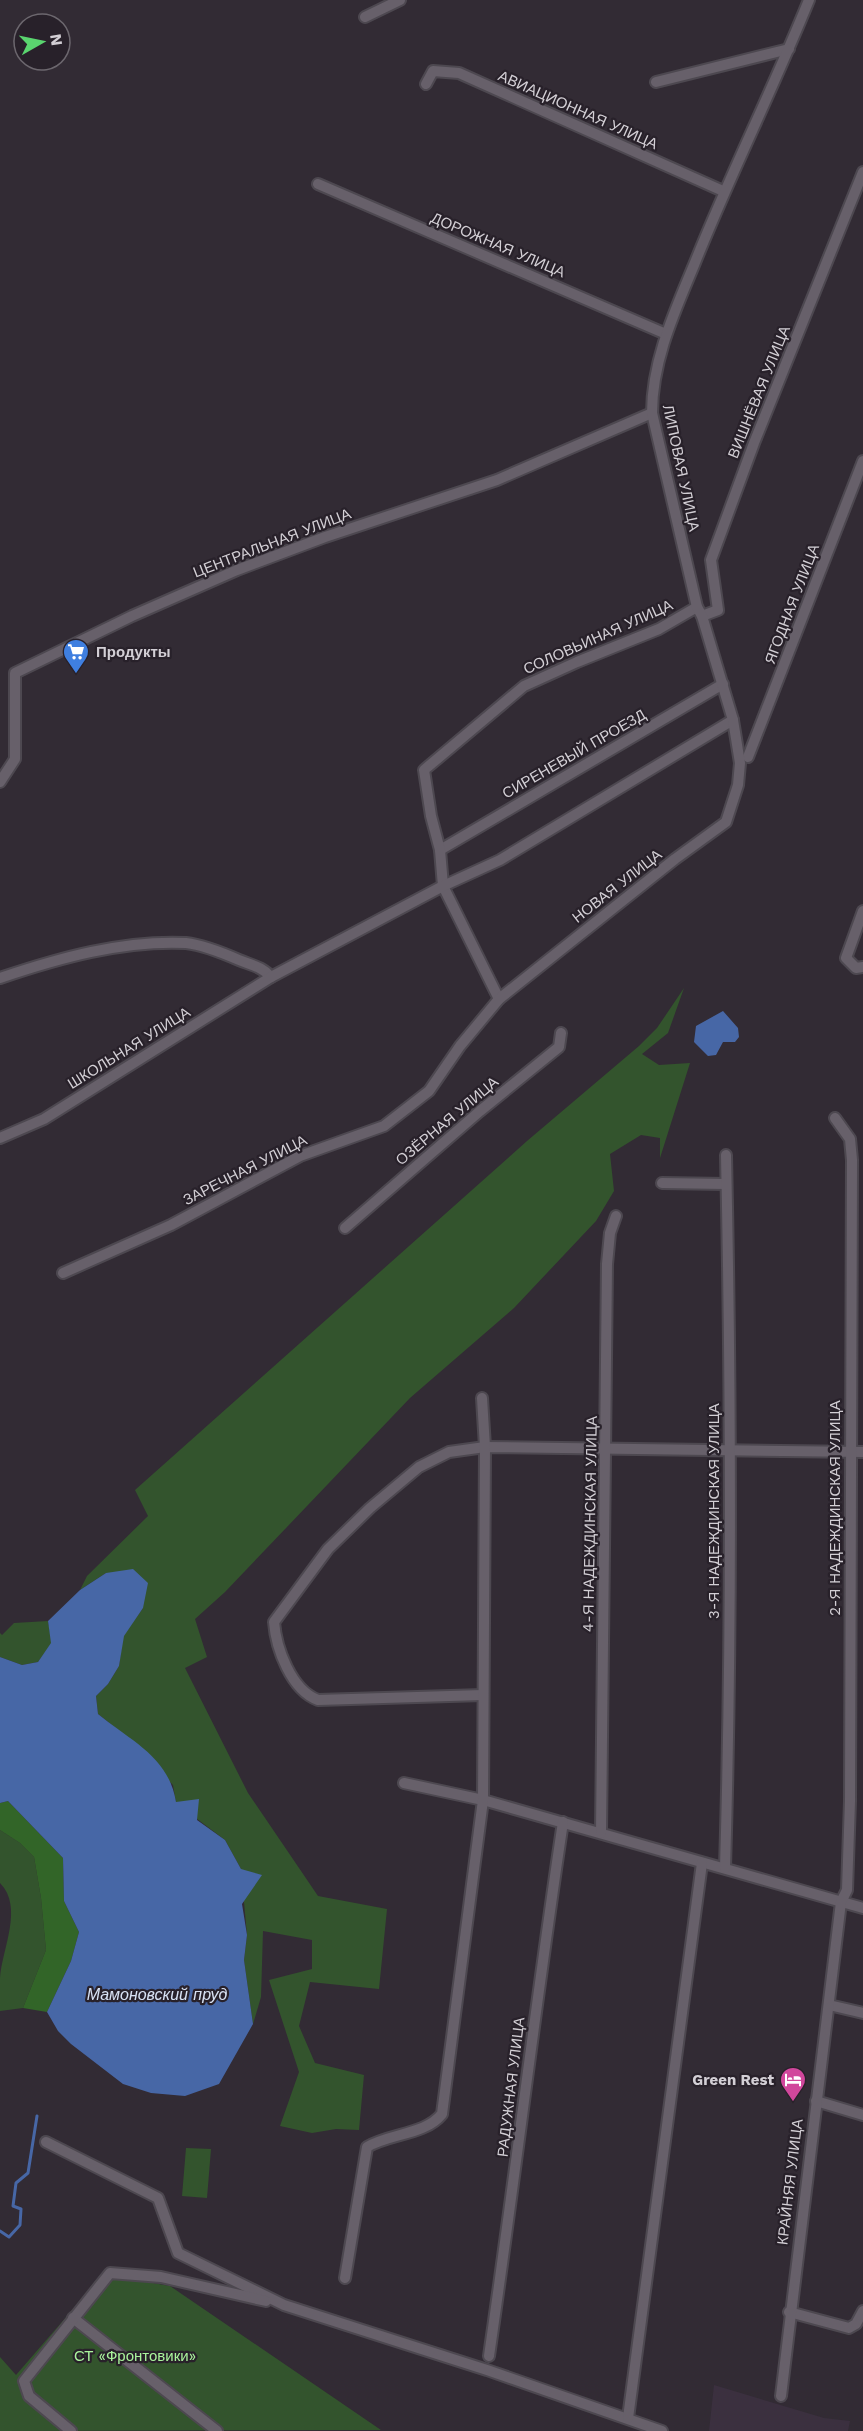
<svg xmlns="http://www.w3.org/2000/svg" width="863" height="2431" font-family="'Work Sans',sans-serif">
	<rect width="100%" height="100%" fill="#322b34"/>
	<polygon fill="#3b303f" points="714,2385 824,2418 850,2421 848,2431 709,2431"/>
	<g fill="#33542d">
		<polygon points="684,988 668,1033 642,1054 659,1065 690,1063 660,1158 660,1138 641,1135 610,1154 614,1191 596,1221 514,1308 410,1398 225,1592 195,1619 207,1657 185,1668 248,1793 318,1896 387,1909 379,1989 310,1982 299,2026 315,2063 364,2075 359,2130 336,2129 312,2133 280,2126 299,2072 269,1980 312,1969 312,1940 263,1931 261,1997 253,2024 244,1960 247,1935 241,1869 225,1840 176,1803 173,1785 122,1733 98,1714 96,1696 108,1684 119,1666 123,1636 143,1608 106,1573 80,1590 87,1576 148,1516 135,1490 527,1141 639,1046 657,1028"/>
		<polygon points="48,1621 52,1643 38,1662 22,1665 0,1657 0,1633 2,1635 14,1623"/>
		<path d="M 0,1830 L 20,1843 L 34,1857 L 41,1898 L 46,1950 L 23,2008 L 0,2011 C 0,2000 0,1989 0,1978 C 2,1949 24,1907 0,1883 Z"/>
		<polygon points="186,2148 211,2149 207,2198 182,2196"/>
		<polygon points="110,2278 124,2278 170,2286 381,2430 0,2431 0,2357 16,2375 74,2308"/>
	</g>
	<polygon fill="#326528" points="8,1801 63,1858 64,1901 79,1932 71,1961 47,2012 23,2008 46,1950 41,1898 34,1857 20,1843 0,1830 0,1803"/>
	<g fill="#4767a6">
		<polygon points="723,1011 738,1028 739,1037 735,1042 723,1042 716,1055 708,1056 694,1042 696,1026"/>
		<path d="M 133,1569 L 148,1583 L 143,1608 L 124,1636 L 119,1666 L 108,1684 L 96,1696 L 98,1714 C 131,1741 169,1757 176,1802 L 199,1799 L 197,1820 L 225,1840 L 241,1869 L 262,1875 L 242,1904 L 247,1935 L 244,1960 L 253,2024 L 219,2084 L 185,2096 L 151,2093 L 123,2084 L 71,2044 L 58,2031 L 47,2012 L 71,1961 L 79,1932 L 64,1901 L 63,1858 L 8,1801 L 0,1803 L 0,1657 L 22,1665 L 38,1662 L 51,1643 L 48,1621 L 80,1590 L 106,1573 Z"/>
	</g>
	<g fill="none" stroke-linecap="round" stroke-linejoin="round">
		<polyline stroke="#4767a6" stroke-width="3" points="0,2231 9,2237 20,2225 21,2209 13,2206 16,2183 28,2173 37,2116"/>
		<defs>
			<g id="minor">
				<polyline points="365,17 400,0"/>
				<polyline points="656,82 789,49"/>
				<polyline points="426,84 433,71 459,73 723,191"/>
				<polyline points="318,184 666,334"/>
				<polyline points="702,616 718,610 711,560 754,443 863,172"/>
				<polyline points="748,757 863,461"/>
				<polyline points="0,782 15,759 15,673 132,616 237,570 325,537 497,480 652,413"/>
				<polyline points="440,850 723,684"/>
				<polyline points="863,911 846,958 856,968 863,967"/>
				<path d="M 0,978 C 59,958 123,940 186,943 C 204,945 223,953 239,960 C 251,965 263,967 271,977"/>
				<polyline points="499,999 443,886 440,850 431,816 424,770 524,686 577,662 659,629 697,607"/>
				<polyline points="0,1138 44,1119 271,977 443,886 500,860 733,720"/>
				<polyline points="662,1183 726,1184"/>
				<polyline points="345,1228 480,1111 559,1047 561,1033"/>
				<path d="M 63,1273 L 171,1225 L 300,1156 L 384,1126 L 429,1091 L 460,1046 L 499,999 L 675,859 L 726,822 L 738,785 L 740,763 L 733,720 L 702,616 L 697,607 L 652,413 C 652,361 674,313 694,265 C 730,175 773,89 809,0"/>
				<path d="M 483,1695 L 318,1700 C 291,1690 276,1648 274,1622 L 328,1549 L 370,1508 L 419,1467 L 449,1452 L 485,1447 L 863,1452"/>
				<polyline points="404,1783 483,1800 863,1908"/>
				<polyline points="601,1833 607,1264 610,1233 616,1216"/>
				<path d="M 725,1868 C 732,1631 731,1393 726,1155"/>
				<polyline points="829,2005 863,2013"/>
				<polyline points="816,2101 863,2115"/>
				<polyline points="46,2142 158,2198 178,2253 284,2305 487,2370 662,2431"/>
				<path d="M 345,2278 L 367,2147 C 391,2133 425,2135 442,2114 L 483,1800 L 485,1447 L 482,1398"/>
				<polyline points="789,2312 849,2328 856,2324 863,2311"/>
				<polyline points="73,2318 217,2431"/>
				<path d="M 489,2356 C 515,2178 536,2000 563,1822"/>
				<polyline points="781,2396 841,1902 847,1890 850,1801 852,1160 850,1139 835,1118"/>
				<polyline points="628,2418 702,1863"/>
				<polyline points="71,2431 29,2396 24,2381 110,2273 161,2277 266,2301"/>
			</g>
		</defs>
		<use href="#minor" stroke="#4d4850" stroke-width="14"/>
		<use href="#minor" stroke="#67606a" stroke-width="10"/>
	</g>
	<defs>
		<symbol id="supermarket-pin" viewBox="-11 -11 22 30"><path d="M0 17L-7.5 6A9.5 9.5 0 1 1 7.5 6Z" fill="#3f7fe0" stroke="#28212a"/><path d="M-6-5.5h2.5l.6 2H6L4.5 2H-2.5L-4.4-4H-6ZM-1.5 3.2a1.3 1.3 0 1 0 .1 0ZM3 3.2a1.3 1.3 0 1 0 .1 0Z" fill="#fff"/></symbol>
		<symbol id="hotel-pin" viewBox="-11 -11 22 30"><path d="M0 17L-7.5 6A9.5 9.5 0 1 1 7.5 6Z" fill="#d1479c" stroke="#28212a"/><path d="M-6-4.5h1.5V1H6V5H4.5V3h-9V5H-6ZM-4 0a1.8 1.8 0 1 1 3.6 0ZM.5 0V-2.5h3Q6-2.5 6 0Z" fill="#fff"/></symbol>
	</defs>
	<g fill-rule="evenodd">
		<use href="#supermarket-pin" x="61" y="637" width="30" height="40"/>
		<use href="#hotel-pin" x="778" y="2065" width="30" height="40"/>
	</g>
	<g text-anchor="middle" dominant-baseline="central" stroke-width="4.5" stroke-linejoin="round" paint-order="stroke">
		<g font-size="15" fill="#d3cfd5" stroke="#28212a">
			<text transform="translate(578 110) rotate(24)">АВИАЦИОННАЯ УЛИЦА</text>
			<text transform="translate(498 245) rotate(23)">ДОРОЖНАЯ УЛИЦА</text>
			<text transform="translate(759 392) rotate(-68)">ВИШНЁВАЯ УЛИЦА</text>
			<text transform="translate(681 468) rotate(78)">ЛИПОВАЯ УЛИЦА</text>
			<text transform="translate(272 543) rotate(-21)">ЦЕНТРАЛЬНАЯ УЛИЦА</text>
			<text transform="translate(792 604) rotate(-69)">ЯГОДНАЯ УЛИЦА</text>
			<text transform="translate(598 637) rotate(-24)">СОЛОВЬИНАЯ УЛИЦА</text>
			<text transform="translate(574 754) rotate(-30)">СИРЕНЕВЫЙ ПРОЕЗД</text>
			<text transform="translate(617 886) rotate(-38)">НОВАЯ УЛИЦА</text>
			<text transform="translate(129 1048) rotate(-32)">ШКОЛЬНАЯ УЛИЦА</text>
			<text transform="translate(447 1121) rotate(-40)">ОЗЁРНАЯ УЛИЦА</text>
			<text transform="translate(245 1170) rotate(-27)">ЗАРЕЧНАЯ УЛИЦА</text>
			<text transform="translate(835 1508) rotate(-90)">2-Я НАДЕЖДИНСКАЯ УЛИЦА</text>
			<text transform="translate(714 1511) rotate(-90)">3-Я НАДЕЖДИНСКАЯ УЛИЦА</text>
			<text transform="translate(590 1524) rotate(-89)">4-Я НАДЕЖДИНСКАЯ УЛИЦА</text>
			<text transform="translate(511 2087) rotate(-83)">РАДУЖНАЯ УЛИЦА</text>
			<text transform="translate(790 2182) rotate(-83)">КРАЙНЯЯ УЛИЦА</text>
		</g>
		<g font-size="15" font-weight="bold" fill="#d3cfd5" stroke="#28212a" text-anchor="start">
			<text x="96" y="652">Продукты</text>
			<text x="774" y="2080" text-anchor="end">Green Rest</text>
		</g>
		<g font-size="15" fill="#aaf49c" stroke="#28212a">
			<text x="135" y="2356">СТ «Фронтовики»</text>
		</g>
		<g font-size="16" font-style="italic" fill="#d8e2f4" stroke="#28212a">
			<text x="157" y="1994">Мамоновский пруд</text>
		</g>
	</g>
	<g transform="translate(42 42) rotate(81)"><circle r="28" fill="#28212a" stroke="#6c676e" stroke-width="1.5"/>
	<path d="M0-4.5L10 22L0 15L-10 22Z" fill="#5ad56f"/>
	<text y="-9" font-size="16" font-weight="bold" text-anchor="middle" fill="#d3cfd5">N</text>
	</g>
</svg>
